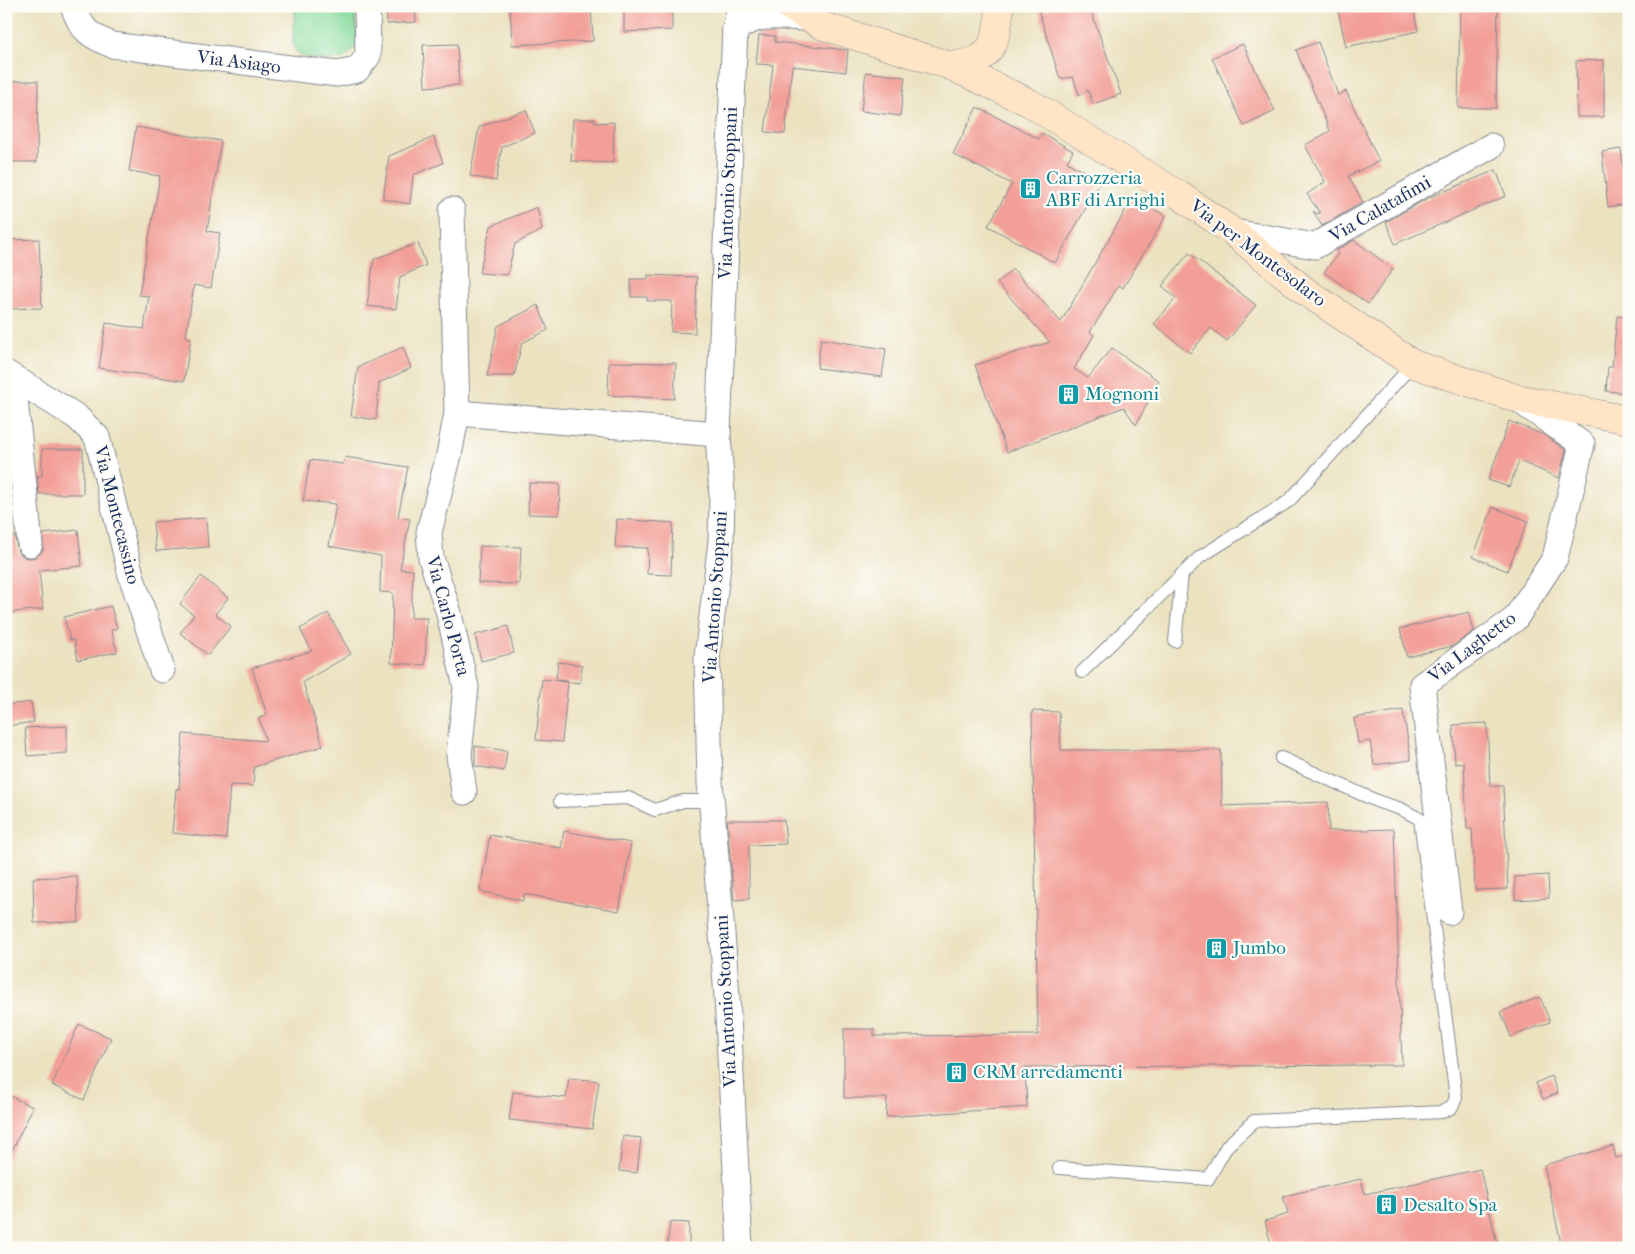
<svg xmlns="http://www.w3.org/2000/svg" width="1635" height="1254" font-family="'IM FELL French Canon',serif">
	<rect width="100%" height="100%" fill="#fdfcf7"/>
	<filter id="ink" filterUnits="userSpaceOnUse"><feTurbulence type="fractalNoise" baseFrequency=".02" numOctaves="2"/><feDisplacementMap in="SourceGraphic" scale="10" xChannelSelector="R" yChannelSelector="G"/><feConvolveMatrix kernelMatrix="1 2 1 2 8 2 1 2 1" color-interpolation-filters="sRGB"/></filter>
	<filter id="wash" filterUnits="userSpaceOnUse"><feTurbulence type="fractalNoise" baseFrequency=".0096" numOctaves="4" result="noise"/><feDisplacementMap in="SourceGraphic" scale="20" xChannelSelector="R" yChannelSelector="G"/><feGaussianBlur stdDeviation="1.12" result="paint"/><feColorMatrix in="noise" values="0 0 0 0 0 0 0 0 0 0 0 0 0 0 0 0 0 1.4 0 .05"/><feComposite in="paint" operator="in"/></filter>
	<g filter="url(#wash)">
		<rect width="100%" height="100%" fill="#ebe2c0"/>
		<path fill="#87dc9e" stroke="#51867e" d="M 295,6 L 354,6 L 358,45 L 343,59 C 327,59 296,65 293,42 C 292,30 296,18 295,6 Z"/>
		<g id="blocks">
			<g fill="#f29f97">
				<polygon points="386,6 415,6 416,22 387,24"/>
				<polygon points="510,6 591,6 593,41 512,45"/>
				<polygon points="624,6 672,6 672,30 624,32"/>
				<polygon points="1060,6 1089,6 1121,94 1093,104 1088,90 1079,95 1073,77 1060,79 1039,12"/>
				<polygon points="1337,6 1413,6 1418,31 1346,47"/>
				<polygon points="1460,6 1498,6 1496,108 1458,108"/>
				<polygon points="759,35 775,36 775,42 848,50 846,72 792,66 785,134 765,132 773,65 756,64"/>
				<polygon points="1318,42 1338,95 1346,91 1379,161 1348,176 1363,202 1322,226 1313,211 1318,214 1320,213 1307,194 1325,182 1305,145 1330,131 1296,50"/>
				<polygon points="457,44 459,85 425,87 423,45"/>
				<polygon points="1243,44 1275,111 1244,126 1212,58"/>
				<polygon points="1604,60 1604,117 1577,117 1576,61"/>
				<polygon points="866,72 905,77 900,116 861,111"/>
				<polygon points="6,81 38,81 37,162 6,162"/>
				<polygon points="977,107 1039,139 1042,133 1073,151 1067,162 1101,181 1055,263 988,226 1012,184 953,154"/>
				<polygon points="526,110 535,133 502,147 496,181 470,176 479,127"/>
				<polygon points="573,119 595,119 595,123 614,122 613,163 571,161"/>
				<polygon points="136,127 221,141 207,231 220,233 211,288 194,285 186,337 191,338 184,381 99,368 106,323 144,329 149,296 139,295 160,176 129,171"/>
				<polygon points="434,137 443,163 413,175 410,204 383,199 389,156"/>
				<polygon points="1621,149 1628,204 1608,207 1602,152"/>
				<polygon points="1496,170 1506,196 1395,244 1386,222 1428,198"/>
				<polygon points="1133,197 1166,216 1123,288 1119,285 1090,332 1094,335 1074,369 1088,378 1112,348 1159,381 1136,425 1124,407 1007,452 975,365 1050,342 997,283 1013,269 1061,322"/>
				<polygon points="537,207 542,230 515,244 507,275 479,273 491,226"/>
				<polygon points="39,239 42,308 6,309 6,240"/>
				<polygon points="1354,240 1393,269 1368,304 1324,272 1338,254 1336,251"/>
				<polygon points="418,243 426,265 400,277 396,309 367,306 374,259"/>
				<polygon points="1189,253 1256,305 1227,341 1211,328 1190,353 1154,324 1176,298 1162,286"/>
				<polygon points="648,275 697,277 695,333 671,332 672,301 647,301 647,297 631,297 631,279 648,279"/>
				<polygon points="538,305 548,330 522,343 514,376 487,376 498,326"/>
				<polygon points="1617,316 1629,317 1629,393 1606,391 1608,367 1612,367"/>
				<polygon points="821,339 886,349 882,377 817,368"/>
				<polygon points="403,347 411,368 379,383 376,420 351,416 358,367"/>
				<polygon points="609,362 676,363 674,399 608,395"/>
				<polygon points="1509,421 1544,435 1566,450 1559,478 1519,461 1509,487 1488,480"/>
				<polygon points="42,449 83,449 83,494 39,494 37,476 42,476"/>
				<polygon points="345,457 408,467 398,517 410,519 400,569 413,570 411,618 427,618 425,665 391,663 393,593 380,592 381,556 329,546 336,504 303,501 310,460 343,464"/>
				<polygon points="529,483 560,484 559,515 528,514"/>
				<polygon points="1493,507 1528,521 1507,571 1473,557"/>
				<polygon points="206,518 208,547 156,551 153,522"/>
				<polygon points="617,519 673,523 671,575 647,574 648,548 615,547"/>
				<polygon points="78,530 82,566 39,570 43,609 6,613 6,536 15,536 18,552 24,557 31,558 38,556 43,550 43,534"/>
				<polygon points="480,546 521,547 519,584 478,583"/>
				<polygon points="201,576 228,598 215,614 231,626 208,655 180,633 194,615 180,604"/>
				<polygon points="111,606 117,629 111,630 117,652 78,660 74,640 70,640 64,617"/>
				<polygon points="1469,612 1474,631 1453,646 1407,657 1400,629"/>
				<polygon points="328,613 351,654 303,682 323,746 254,767 253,786 230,785 226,839 172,833 176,789 179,789 183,734 266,741 259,718 267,715 252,668 312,651 300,629"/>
				<polygon points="508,626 514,653 481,661 475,635"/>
				<polygon points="558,662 582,665 580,683 556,680"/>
				<polygon points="542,679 568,682 562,742 536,740"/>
				<polygon points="31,702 34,722 6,726 6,705"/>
				<polygon points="1403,710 1411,760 1374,765 1370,741 1358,743 1354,718"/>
				<polygon points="1032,711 1059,712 1061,750 1221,750 1222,806 1328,802 1329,831 1394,829 1402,1065 1025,1067 1027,1107 886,1117 887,1098 844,1098 844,1029 874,1029 874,1036 1038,1035"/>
				<polygon points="1487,723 1490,786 1503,786 1508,889 1475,890 1472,829 1467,829 1464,763 1455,764 1453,725"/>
				<polygon points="67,726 67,753 27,756 25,728"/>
				<polygon points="475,746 507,751 504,771 475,766"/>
				<polygon points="727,820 784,820 786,844 749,845 749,899 734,900"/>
				<polygon points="564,831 631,843 619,911 524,894 523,901 480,891 490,835 561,848"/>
				<polygon points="1548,875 1549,898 1515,900 1515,877"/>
				<polygon points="77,876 79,922 34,923 33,878"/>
				<polygon points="1540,997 1550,1022 1511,1037 1501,1012"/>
				<polygon points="79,1024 111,1038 84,1100 52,1085"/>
				<polygon points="1551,1076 1558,1093 1543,1099 1536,1083"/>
				<polygon points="569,1078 599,1081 592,1129 509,1120 513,1092 566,1098"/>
				<polygon points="6,1094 33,1107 6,1163"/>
				<polygon points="623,1136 641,1138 637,1173 619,1171"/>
				<polygon points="1613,1146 1616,1158 1629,1155 1629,1248 1562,1248 1544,1165"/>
				<polygon points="1480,1169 1498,1248 1272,1248 1265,1221 1288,1214 1283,1196 1361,1179 1365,1194"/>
				<polygon points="670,1222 689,1223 689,1248 667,1248"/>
			</g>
		</g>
	</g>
	<g filter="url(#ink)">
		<use href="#blocks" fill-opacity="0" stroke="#83888f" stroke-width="1"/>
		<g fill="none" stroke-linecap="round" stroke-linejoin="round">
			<defs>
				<g id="lane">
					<polyline points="1175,641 1182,574"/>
					<polyline points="1082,672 1200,557 1289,501 1413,364"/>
					<polyline points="560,801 628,798 655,810 683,801 712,801"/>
					<polyline points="1059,1168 1208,1179 1227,1146 1254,1121 1442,1112 1451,1108 1456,1098 1420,819 1401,809 1379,802 1281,758"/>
				</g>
				<g id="street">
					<path d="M 73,6 C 81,30 90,36 112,45 L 337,74 L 357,70 L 368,56 L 367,6"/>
					<path d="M 735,29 C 761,12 775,17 805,18"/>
					<polyline points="452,210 457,413 449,455 429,532 431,558 448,610 466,687 459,755 464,792"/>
					<polyline points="1233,232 1315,246 1491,146"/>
					<polyline points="6,373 77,417 97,437 131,575 162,670"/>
					<polyline points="13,380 30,544"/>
					<polyline points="457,413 718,434"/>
					<polyline points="1449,912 1422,685 1515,619 1555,558 1582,444 1516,398"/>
					<polyline points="740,1248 727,997 710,782 707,657 721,541 722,496 718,434 735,29 740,6"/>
				</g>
				<g id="secondary">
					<polyline points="789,6 823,26 951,66 1030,103 1179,195 1233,232 1305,291 1413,364 1516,398 1629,420"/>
					<path d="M 951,66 C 960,64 971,63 978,59 C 997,50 998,24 1000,6"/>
				</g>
			</defs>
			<use href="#lane" stroke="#83888f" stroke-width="14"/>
			<use href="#street" stroke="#83888f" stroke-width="27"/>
			<use href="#secondary" stroke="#83888f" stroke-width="29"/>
			<use href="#lane" stroke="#fff" stroke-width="12"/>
			<use href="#street" stroke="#fff" stroke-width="25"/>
			<use href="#secondary" stroke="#ffe4c6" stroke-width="28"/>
		</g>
	</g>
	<defs>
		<symbol id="building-square" viewBox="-11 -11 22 22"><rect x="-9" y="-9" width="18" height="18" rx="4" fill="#0f9aa8" stroke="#fdfcf7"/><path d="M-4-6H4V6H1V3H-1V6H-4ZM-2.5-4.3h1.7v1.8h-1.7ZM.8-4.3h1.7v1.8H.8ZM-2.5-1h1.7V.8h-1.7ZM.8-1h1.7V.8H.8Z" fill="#fff"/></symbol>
	</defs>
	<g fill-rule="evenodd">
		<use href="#building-square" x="1018" y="176" width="25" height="25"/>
		<use href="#building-square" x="1056" y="382" width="25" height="25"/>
		<use href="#building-square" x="1204" y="936" width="25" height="25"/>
		<use href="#building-square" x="944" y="1060" width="25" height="25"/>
		<use href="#building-square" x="1374" y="1192" width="25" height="25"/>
	</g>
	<g text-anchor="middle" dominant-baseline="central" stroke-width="4.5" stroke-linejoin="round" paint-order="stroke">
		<g font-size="19" fill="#1b2f5e" stroke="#fdfcf7">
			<text transform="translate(239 62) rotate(7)">Via Asiago</text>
			<text transform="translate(728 193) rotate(-88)">Via Antonio Stoppani</text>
			<text transform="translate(1380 209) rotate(-30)">Via Calatafimi</text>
			<text transform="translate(1258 253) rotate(37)">Via per Montesolaro</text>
			<text transform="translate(117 515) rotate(76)">Via Montecassino</text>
			<text transform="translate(715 597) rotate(-86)">Via Antonio Stoppani</text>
			<text transform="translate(448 616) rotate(75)">Via Carlo Porta</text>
			<text transform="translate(1472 647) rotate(-37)">Via Laghetto</text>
			<text transform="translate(726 1001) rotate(-93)">Via Antonio Stoppani</text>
		</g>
		<g font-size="19" fill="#0d838f" stroke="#fdfcf7" text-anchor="start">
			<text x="1046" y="178">Carrozzeria<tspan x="1046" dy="22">ABF di Arrighi</tspan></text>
			<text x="1085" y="394">Mognoni</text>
			<text x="1233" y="948">Jumbo</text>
			<text x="973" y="1072">CRM arredamenti</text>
			<text x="1403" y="1205">Desalto Spa</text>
		</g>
	</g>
	<rect width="1635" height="1254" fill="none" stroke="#fdfcf7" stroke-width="25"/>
</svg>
